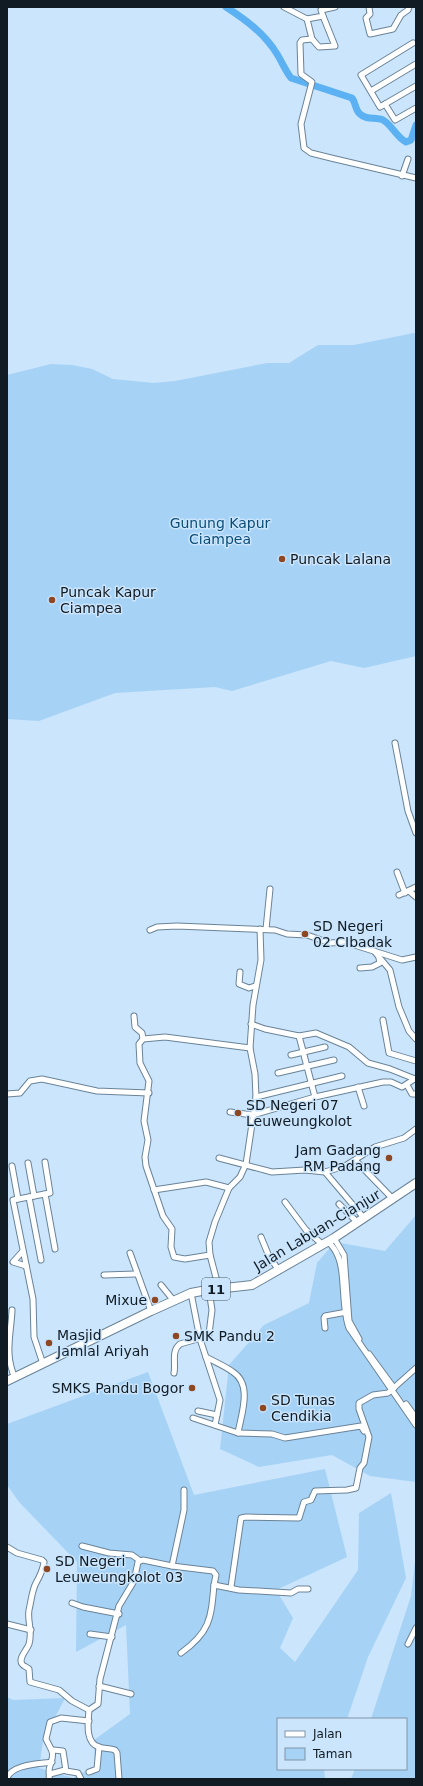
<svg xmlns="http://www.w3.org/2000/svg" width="423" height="1786" font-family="'DejaVu Sans',sans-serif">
	<rect width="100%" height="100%" fill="#cae5fc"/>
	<g fill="#a6d2f6">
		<polygon points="414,333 416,334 416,656 364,668 331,661 232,691 215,687 115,693 39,721 7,719 7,375 51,364 72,365 92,369 113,379 154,383 175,381 267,363 289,363 318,345 354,345"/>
		<polygon points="416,1215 416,1482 370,1476 332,1455 259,1467 220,1449 229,1365 264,1325 309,1303 317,1263 335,1242 385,1251"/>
		<polygon points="148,1372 194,1495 325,1469 347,1557 276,1590 293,1618 280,1648 295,1662 358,1570 359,1513 391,1493 406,1578 368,1657 347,1719 278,1719 278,1769 324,1769 325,1779 7,1779 7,1697 13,1700 65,1698 43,1741 39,1768 73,1778 95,1766 94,1740 130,1714 126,1625 76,1652 77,1562 19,1502 7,1485 7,1424"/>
		<polygon points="416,1553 416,1779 351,1779 355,1769 406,1769 406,1719 371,1719 411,1596"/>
	</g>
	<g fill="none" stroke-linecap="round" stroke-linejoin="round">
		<path stroke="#5cb1f2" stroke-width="7" d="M 226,7 C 246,20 264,33 277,54 C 282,62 285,70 291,78 L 352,98 C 356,103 355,110 360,114 C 367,121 376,116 383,120 C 393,126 396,137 406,142 L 411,140 L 416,125"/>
		<defs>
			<g id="minor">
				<polyline points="284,7 307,19 312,39 319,47 335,46 323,16"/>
				<polyline points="369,7 370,14 366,18 370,34 393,29 401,15 408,10 409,7"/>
				<polyline points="307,19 323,16 321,10 335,7"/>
				<polyline points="312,39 302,40 300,43 301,74 312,82 301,124 304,148 311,153 331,158 416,178"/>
				<polyline points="413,43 361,75 380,107 416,86"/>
				<polyline points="371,91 416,64"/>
				<polyline points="385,104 395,120 416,108"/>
				<polyline points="402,176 408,159"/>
				<polyline points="395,743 408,811 416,833"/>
				<polyline points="397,872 405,893"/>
				<polyline points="409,891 416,897"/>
				<polyline points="399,895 416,887"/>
				<polyline points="266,929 270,889"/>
				<polyline points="150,930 157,927 177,926 275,930 287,934 307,935 330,943 345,942 402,960 416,957"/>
				<polyline points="374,951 390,970 399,1007 409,1031 416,1039"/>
				<polyline points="360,968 372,967 380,963 379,958"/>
				<polyline points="240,972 239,984 249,988 255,986"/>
				<polyline points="134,1016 135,1027 142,1033 143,1039"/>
				<polyline points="383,1020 389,1053 416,1061"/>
				<polyline points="251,1024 265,1029 299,1036 316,1033 349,1047 368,1063 390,1069 415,1079"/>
				<polyline points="299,1036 315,1097"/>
				<polyline points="291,1055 325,1047"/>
				<polyline points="278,1073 334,1060"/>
				<polyline points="407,1085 412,1094 416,1094"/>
				<polyline points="358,1087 364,1106"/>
				<polyline points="7,1094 20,1093 30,1081 42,1079 97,1091 149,1093"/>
				<polyline points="256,1097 342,1076"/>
				<polyline points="230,1112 253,1115 315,1097 383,1082 391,1082 402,1087 416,1078"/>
				<polyline points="219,1158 272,1172 305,1170 325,1172 345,1166 375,1147 404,1138 416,1129"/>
				<polyline points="356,1161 393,1199"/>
				<polyline points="28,1163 34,1196"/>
				<polyline points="12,1166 18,1199"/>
				<polyline points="325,1172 364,1218"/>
				<polyline points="154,1190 206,1182 229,1188"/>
				<polyline points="45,1194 55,1249"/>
				<polyline points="29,1197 41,1260"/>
				<polyline points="285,1202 306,1230 322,1244"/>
				<polyline points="339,1204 357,1222"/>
				<polyline points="261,1237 268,1254 279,1271"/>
				<polyline points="334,1238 344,1255 349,1321 359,1339"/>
				<path d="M 328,1241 C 331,1245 335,1249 337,1254 C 346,1271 341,1307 349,1328 L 416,1425"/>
				<polyline points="23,1251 13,1262 26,1266"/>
				<polyline points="130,1253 151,1311"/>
				<polyline points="210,1255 185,1259 174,1257 171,1247 172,1229 163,1216 146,1166 145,1157 148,1140 144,1121 149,1081 140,1063 139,1044 143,1039 165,1037 250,1048 253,1005 261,960 260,929"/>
				<polyline points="104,1275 136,1274"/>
				<polyline points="161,1285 174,1301"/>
				<polyline points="219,1289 210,1255 209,1242 215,1222 229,1188 240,1177 246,1164 256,1097 255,1074 250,1048"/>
				<polyline points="191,1293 200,1339 220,1400 215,1425"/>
				<path d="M 12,1310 C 11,1334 4,1354 15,1378"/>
				<polyline points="325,1328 324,1318 325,1316 347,1312"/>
				<polyline points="369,1354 394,1388"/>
				<path d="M 206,1357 C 215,1362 225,1366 233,1372 C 253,1385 241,1415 238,1433"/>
				<polyline points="43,1364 34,1337 33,1299 13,1200 50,1193 45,1162"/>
				<path d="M 174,1373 C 176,1363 171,1351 180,1344 L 208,1336 L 209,1334 L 212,1310 L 209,1290"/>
				<polyline points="406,1404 416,1418"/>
				<polyline points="198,1411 217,1415"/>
				<polyline points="193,1418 238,1433 272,1434 285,1438 361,1426 364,1431"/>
				<polyline points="82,1546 109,1553 132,1555 139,1560"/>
				<path d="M 7,1547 L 17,1553 L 42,1560 L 44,1562 C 43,1570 40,1576 36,1583 C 32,1590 31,1602 29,1610 C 27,1622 33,1630 29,1644 C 27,1650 18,1658 22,1664 C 23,1666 27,1667 29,1669 L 30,1682 L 59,1690 L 72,1701 L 89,1710 C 88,1722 85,1743 99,1747 C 104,1749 110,1748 115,1750 L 117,1753 L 119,1779"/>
				<polyline points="172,1566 213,1571 216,1575 214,1585 239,1590 291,1593 298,1589 308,1589"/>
				<polyline points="231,1587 241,1518 246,1517 299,1518 304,1502 311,1500 315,1491 347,1490 356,1488 360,1468 364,1463 369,1437 359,1409 359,1403 373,1395 388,1393 416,1368"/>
				<polyline points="72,1603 83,1607 119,1614"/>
				<polyline points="7,1624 31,1630"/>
				<polyline points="90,1634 112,1637"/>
				<polyline points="408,1644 416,1628"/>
				<path d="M 181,1653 C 210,1632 211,1619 214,1585"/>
				<polyline points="99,1686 131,1694"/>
				<polyline points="89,1710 98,1704 100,1679 119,1606 134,1581 138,1562 143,1560 172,1566 184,1510 184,1490"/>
				<polyline points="53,1750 63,1751 66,1771 78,1773 81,1779"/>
				<polyline points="89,1772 97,1769 99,1747"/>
				<polyline points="50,1774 65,1770"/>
				<path d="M 7,1778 C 12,1764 40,1764 52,1762"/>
				<path d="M 49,1779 C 50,1775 48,1770 50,1766 C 55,1751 52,1752 46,1739 L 50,1722 L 61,1718 L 89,1721"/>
			</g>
			<polyline id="trunk" points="7,1381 151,1311 191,1293 207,1290 252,1285 334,1238 416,1183"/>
		</defs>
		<use href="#minor" stroke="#6a8397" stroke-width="7"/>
		<use href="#trunk" stroke="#6a8397" stroke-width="10"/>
		<use href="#minor" stroke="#fff" stroke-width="5"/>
		<use href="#trunk" stroke="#fff" stroke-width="8"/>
	</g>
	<g fill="#8e4723" stroke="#cae5fc" stroke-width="1.5">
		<circle cx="282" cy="559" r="4"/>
		<circle cx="52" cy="600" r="4"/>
		<circle cx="305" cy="934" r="4"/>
		<circle cx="238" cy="1113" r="4"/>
		<circle cx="389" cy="1158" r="4"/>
		<circle cx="155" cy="1300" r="4"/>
		<circle cx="176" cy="1336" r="4"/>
		<circle cx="49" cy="1343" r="4"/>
		<circle cx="192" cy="1388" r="4"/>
		<circle cx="263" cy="1408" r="4"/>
		<circle cx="47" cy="1569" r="4"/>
	</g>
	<g text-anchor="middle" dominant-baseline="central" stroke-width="3" stroke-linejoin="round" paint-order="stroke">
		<rect fill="#cae5fc" stroke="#485864" stroke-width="1" x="202" y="1278" width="28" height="22" rx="3"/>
		<g font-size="13" font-weight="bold" fill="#111b23">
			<text x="216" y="1289">11</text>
		</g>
		<g font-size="14" fill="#0b4d77" stroke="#cae5fc">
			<text x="220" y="523">Gunung Kapur<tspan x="220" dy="16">Ciampea</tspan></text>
		</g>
		<g font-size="14" fill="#111b23" stroke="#cae5fc" text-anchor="start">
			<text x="290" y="559">Puncak Lalana</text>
			<text x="60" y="592">Puncak Kapur<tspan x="60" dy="16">Ciampea</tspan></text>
			<text x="313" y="926">SD Negeri<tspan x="313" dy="16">02 CIbadak</tspan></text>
			<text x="246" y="1105">SD Negeri 07<tspan x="246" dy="16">Leuweungkolot</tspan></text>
			<text x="381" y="1150" text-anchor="end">Jam Gadang<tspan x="381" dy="16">RM Padang</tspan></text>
			<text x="147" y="1300" text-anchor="end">Mixue</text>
			<text x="57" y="1335">Masjid<tspan x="57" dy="16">Jamlal Ariyah</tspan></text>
			<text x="184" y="1336">SMK Pandu 2</text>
			<text x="184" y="1388" text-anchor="end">SMKS Pandu Bogor</text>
			<text x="271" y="1400">SD Tunas<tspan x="271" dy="16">Cendikia</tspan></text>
			<text x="55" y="1561">SD Negeri<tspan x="55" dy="16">Leuweungkolot 03</tspan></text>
		</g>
		<g font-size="14" fill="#111b23" stroke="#cae5fc">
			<text transform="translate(317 1230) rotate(-31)">Jalan Labuan-Cianjur</text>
		</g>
	</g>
	<rect width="423" height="1786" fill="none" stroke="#111b23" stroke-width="16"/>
	<rect x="277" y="1718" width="130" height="52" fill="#cae5fc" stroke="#8094a5"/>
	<rect x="285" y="1731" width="20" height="6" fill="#ffffff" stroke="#8094a5"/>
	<text x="313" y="1738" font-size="12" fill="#111b23">Jalan</text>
	<rect x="285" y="1748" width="20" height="12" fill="#a6d2f6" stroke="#8094a5"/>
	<text x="313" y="1758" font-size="12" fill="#111b23">Taman</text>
</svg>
